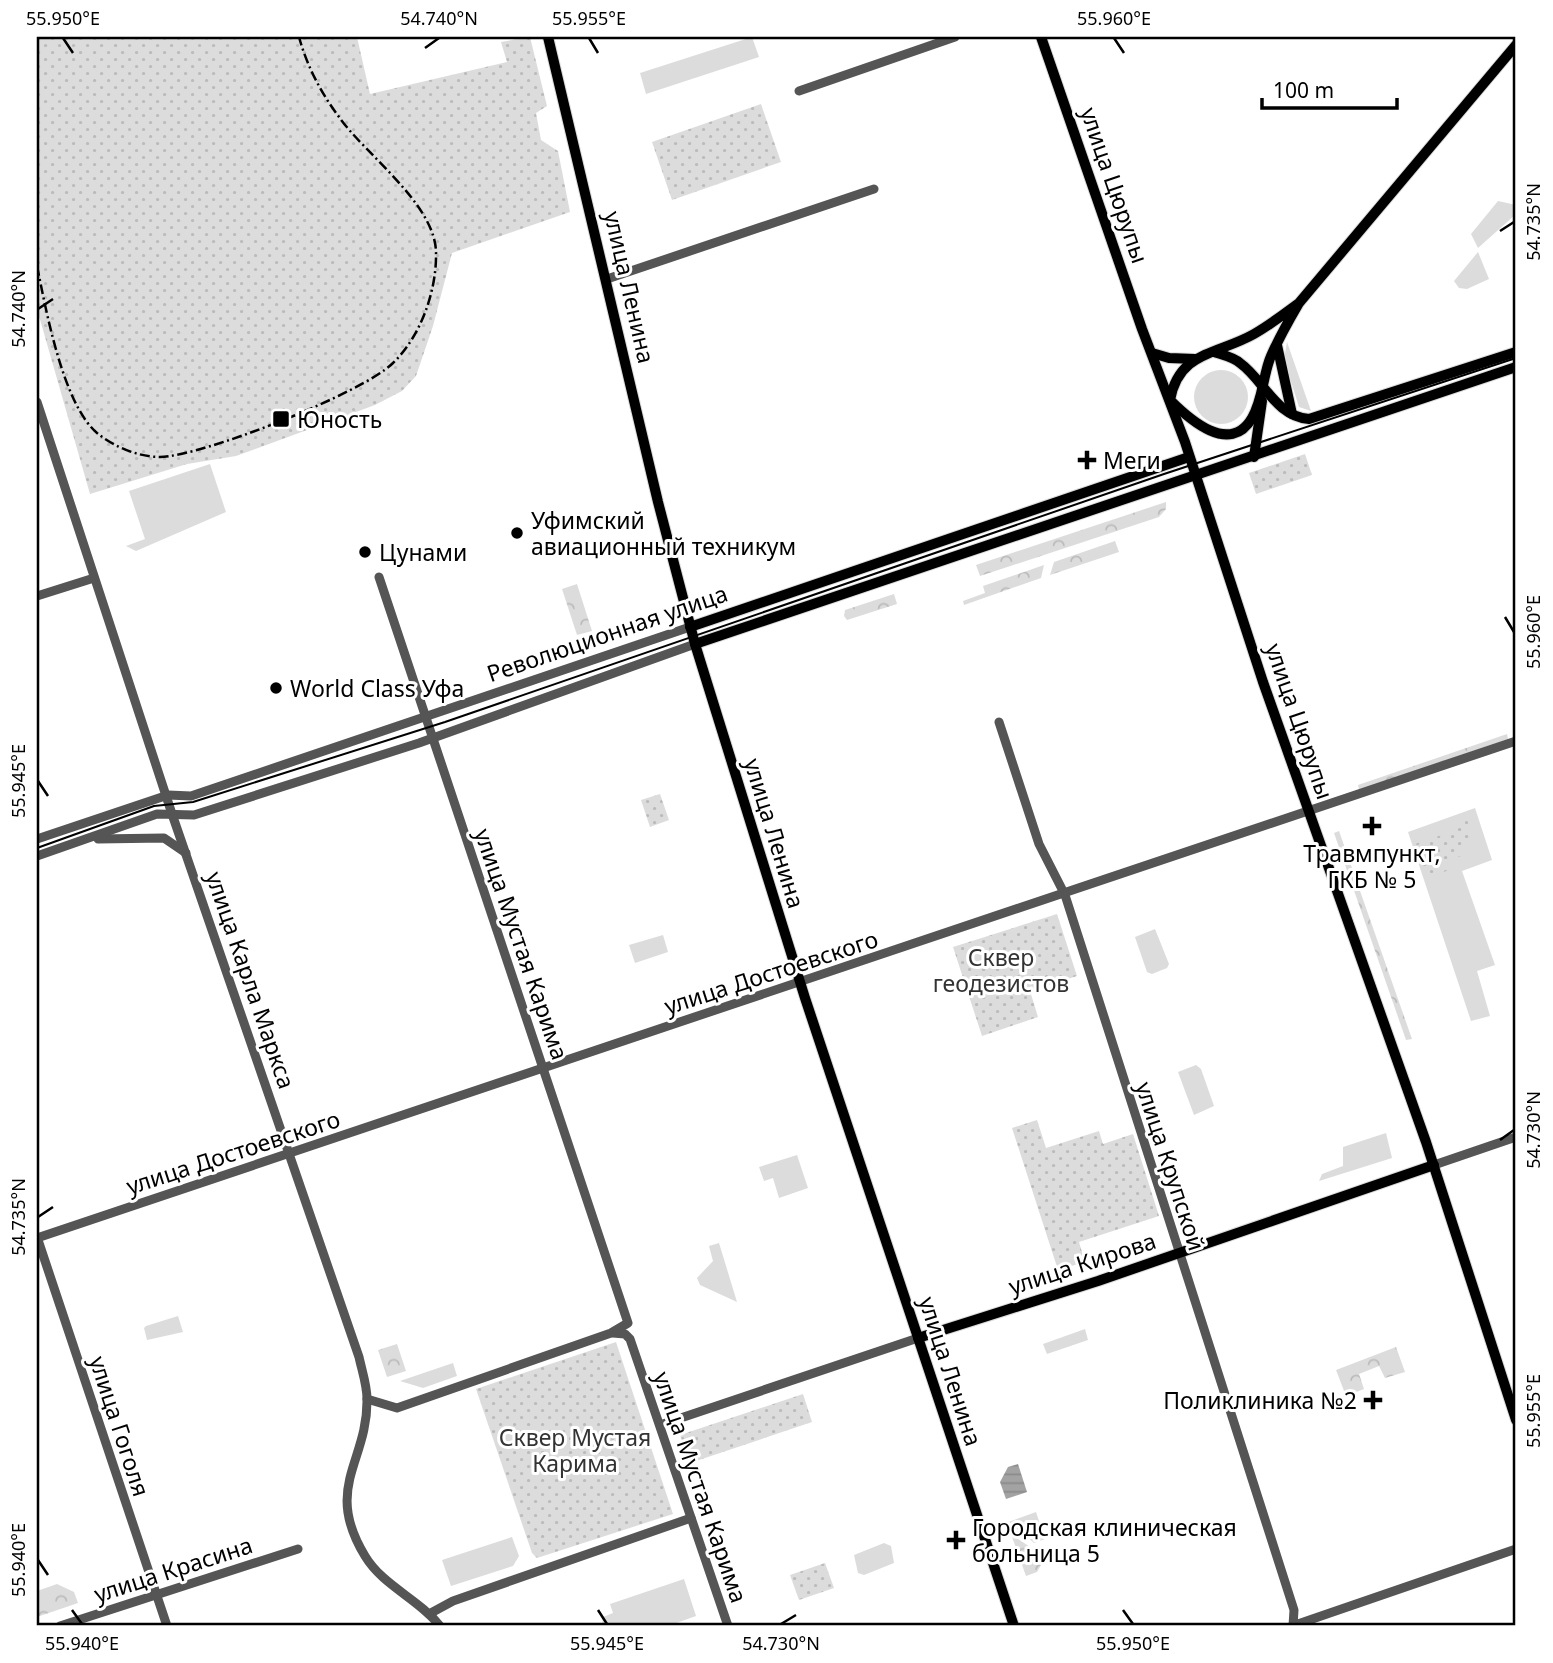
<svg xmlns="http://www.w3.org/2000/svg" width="1553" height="1663" font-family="'Noto Sans',sans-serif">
	<defs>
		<pattern id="forest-crowns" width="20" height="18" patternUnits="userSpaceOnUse" patternTransform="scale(1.75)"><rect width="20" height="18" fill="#dcdcdc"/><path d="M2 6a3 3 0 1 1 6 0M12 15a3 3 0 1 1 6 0" fill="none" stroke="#bbb"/></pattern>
		<pattern id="park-dots" width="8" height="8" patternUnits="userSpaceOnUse" patternTransform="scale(1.75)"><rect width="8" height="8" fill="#dcdcdc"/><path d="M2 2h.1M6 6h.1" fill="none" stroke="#bbb" stroke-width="1.8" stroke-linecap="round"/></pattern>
		<pattern id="water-rules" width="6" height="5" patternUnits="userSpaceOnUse" patternTransform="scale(1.75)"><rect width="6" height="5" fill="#a3a3a3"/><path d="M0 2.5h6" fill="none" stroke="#8b8b8b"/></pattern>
	</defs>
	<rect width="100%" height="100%" fill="#fff"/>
	<g fill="#dcdcdc">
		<polygon points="752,37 759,57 646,94 640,73"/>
		<polygon points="1498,201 1516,205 1516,214 1478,248 1471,234"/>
		<polygon points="1478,252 1489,279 1467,289 1459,288 1454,281"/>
		<polygon points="1287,342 1311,411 1299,407 1284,359"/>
		<circle cx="1221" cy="397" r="27"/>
		<polygon points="210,464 226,512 136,551 126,546 145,539 129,491"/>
		<polygon points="1475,808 1492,860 1462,871 1495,965 1477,971 1490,1016 1471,1021 1408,832"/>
		<polygon points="1155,929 1169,964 1167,968 1152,974 1147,972 1135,937"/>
		<polygon points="663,935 668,952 635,963 629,945"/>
		<polygon points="1196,1065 1201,1069 1214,1106 1194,1115 1178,1072"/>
		<polygon points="1386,1133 1392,1158 1319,1181 1322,1174 1343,1166 1343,1147"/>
		<polygon points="797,1155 808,1188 779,1198 773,1178 764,1181 759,1167"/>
		<polygon points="719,1243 737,1302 700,1285 697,1278 713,1261 709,1246"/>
		<polygon points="178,1316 183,1332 147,1340 144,1328 146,1326"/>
		<polygon points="1085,1329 1088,1340 1047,1354 1043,1344"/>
		<polygon points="453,1363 457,1376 423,1388 400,1381"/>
		<polygon points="1036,1512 1045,1539 1034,1543 1021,1531 1007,1525 1006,1523"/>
		<polygon points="512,1537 519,1556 513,1566 451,1586 442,1560"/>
		<polygon points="884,1543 891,1546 894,1563 864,1575 858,1573 854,1555"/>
		<polygon points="684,1579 696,1616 668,1626 602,1626 603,1617 613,1613 610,1604"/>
	</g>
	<g fill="url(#forest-crowns)">
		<polygon points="1166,502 1166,509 1159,517 980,576 976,565"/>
		<polygon points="1115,541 1119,552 1050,575 1054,562"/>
		<polygon points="1044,565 1041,578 964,605 963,601 985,593 983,586"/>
		<polygon points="577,584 592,631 577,635 562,589"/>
		<polygon points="894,594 897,604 847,620 844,616 845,610"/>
		<polygon points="1507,734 1508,739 1359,790 1358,785"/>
		<polygon points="1339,831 1412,1039 1406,1040 1334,833"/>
		<polygon points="397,1344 406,1371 387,1377 378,1350"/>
		<polygon points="1396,1347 1405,1372 1385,1378 1379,1366 1359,1374 1364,1389 1346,1396 1336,1370"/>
		<polygon points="1011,1534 1036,1551 1041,1565 1037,1572 1026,1576"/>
		<polygon points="57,1584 74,1592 78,1603 37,1617 37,1591"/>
	</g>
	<g fill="url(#park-dots)">
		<polygon points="37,37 357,37 370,94 507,62 501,42 530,37 547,106 536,113 541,140 558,151 570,212 452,253 433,326 416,376 402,391 375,405 236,456 187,464 90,494 37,309"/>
		<polygon points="761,104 781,162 672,200 652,142"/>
		<polygon points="1305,454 1312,475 1256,494 1249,473"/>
		<polygon points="660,794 669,820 650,827 641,800"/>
		<polygon points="1467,820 1472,832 1461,856 1446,862 1449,870 1428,878 1415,844 1451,832 1450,826"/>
		<polygon points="1057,914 1077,976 1030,991 1038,1017 982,1036 953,947"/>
		<polygon points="1037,1120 1046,1148 1099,1131 1103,1144 1133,1134 1159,1216 1079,1242 1085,1262 1058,1270 1012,1128"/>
		<polygon points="616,1342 673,1514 537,1558 532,1553 476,1389"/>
		<polygon points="803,1394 812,1422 690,1463 680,1435"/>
		<polygon points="825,1563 834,1588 799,1600 790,1575"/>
	</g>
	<polygon fill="url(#water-rules)" points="1018,1464 1027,1492 1006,1499 1000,1482 1008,1467"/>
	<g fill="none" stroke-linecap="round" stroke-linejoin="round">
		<defs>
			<g id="major">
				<polyline points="548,37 658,502 695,644 805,998 1014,1626"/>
				<polyline points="1041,37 1142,329 1185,442 1263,682 1426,1142 1516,1420"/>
				<path d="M 1299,303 C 1289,320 1279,338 1271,356 C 1263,374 1263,400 1252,418 C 1230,456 1189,419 1170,400 C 1179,351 1217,355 1254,334 C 1270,325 1284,314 1299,303 L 1516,45"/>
				<polyline points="1277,345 1292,414"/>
				<path d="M 1214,352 C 1223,355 1233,357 1240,363 C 1264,380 1275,416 1309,419 L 1516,352"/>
				<polyline points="1152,353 1169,358 1195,359"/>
				<polyline points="1254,457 1262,401"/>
				<polyline points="690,627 1189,457"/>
				<polyline points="695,644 1516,367"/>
				<polyline points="918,1338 1098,1281 1434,1165"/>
			</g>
		</defs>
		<use href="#major" stroke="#dbdbdb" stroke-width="12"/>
		<g stroke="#555" stroke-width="9">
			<polyline points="799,91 955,37"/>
			<polyline points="607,279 874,189"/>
			<path d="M 37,402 L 172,814 L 359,1357 C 362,1371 367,1385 367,1399 C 368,1462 323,1487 365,1556 C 383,1586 419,1599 440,1626"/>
			<polyline points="37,596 94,578"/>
			<polyline points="999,722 1039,844 1065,895 1294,1610 1293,1626"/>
			<polyline points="37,839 168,795 191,796 690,627"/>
			<polyline points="98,839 164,838 186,853"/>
			<polyline points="37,856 157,814 194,815 419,743 695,644"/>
			<polyline points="1434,1165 1516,1137"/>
			<polyline points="37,1237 167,1626"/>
			<polyline points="37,1238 1516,741"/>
			<polyline points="613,1333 625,1334 630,1339 728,1626"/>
			<polyline points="367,1399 397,1408 611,1333 628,1323 379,577"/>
			<polyline points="660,1425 918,1338"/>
			<polyline points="429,1614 453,1601 691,1518"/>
			<polyline points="60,1626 298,1549"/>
			<polyline points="1292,1626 1516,1549"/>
		</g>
		<use href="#major" stroke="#000" stroke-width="10"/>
		<polyline stroke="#000" stroke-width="2" points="37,848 154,806 193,802 445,722 1164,474 1516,358"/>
		<path stroke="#000" stroke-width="2.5" stroke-dasharray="10 3.5 2 3.5" stroke-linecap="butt" d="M 37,266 C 46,310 63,404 97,433 C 114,447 139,457 160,457 C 203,456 363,393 393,363 C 421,336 437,290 436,252 C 435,204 365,154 339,117 C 321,93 307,66 299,37"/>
	</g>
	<path fill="none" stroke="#000" stroke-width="2.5" d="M 63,38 L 73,53M 589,38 L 598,53M 1114,38 L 1124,53M 425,48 L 439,38M 1500,231 L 1514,222M 38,309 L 53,299M 1505,617 L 1514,632M 38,781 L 48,796M 1500,1140 L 1514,1130M 38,1217 L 53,1207M 1505,1397 L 1514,1411M 38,1560 L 48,1575M 72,1610 L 82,1624M 598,1610 L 607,1624M 1123,1610 L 1133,1624M 781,1624 L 796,1615"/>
	<g fill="#000" stroke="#fff" stroke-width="2.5">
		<rect x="272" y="410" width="18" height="18" rx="3.5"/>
		<path d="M1083.5 449.5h7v7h7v7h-7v7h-7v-7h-7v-7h7z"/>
		<circle cx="517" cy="533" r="7"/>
		<circle cx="365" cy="552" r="7"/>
		<circle cx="276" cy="688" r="7"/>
		<path d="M1368.5 815.5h7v7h7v7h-7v7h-7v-7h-7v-7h7z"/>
		<path d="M1369.5 1389.5h7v7h7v7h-7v7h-7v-7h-7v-7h7z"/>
		<path d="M952.5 1529.5h7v7h7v7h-7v7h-7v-7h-7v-7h7z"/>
	</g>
	<g text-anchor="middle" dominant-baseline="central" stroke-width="6" stroke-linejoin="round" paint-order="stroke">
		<g font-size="23" fill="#000" stroke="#fff">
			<text transform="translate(1115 185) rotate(71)">улица Цюрупы</text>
			<text transform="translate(630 287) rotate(77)">улица Ленина</text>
			<text transform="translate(607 633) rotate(-19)">Революционная улица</text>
			<text transform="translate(1300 721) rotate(71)">улица Цюрупы</text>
			<text transform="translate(775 833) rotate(73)">улица Ленина</text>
			<text transform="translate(522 944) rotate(71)">улица Мустая Карима</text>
			<text transform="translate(771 972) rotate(-18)">улица Достоевского</text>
			<text transform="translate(251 980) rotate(71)">улица Карла Маркса</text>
			<text transform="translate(233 1152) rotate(-18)">улица Достоевского</text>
			<text transform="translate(1171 1166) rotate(72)">улица Крупской</text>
			<text transform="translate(1082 1263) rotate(-18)">улица Кирова</text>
			<text transform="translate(951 1371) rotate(72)">улица Ленина</text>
			<text transform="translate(120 1426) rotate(72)">улица Гоголя</text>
			<text transform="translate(701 1487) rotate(71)">улица Мустая Карима</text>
			<text transform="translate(173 1569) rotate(-18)">улица Красина</text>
		</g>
		<g font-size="23" fill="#000" stroke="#fff" text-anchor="start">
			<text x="297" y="419">Юность</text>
			<text x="1103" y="460">Меги</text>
			<text x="531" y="520">Уфимский<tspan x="531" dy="26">авиационный техникум</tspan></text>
			<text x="379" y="552">Цунами</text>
			<text x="290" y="688">World Class Уфа</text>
			<text x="1372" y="853" text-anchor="middle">Травмпункт,<tspan x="1372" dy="26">ГКБ № 5</tspan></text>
			<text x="1357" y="1400" text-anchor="end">Поликлиника №2</text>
			<text x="972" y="1527">Городская клиническая<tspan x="972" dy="26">больница 5</tspan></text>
		</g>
		<g font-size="23" fill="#333" stroke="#fff">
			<text x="1001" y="957">Сквер<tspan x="1001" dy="26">геодезистов</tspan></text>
			<text x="575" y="1437">Сквер Мустая<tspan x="575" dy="26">Карима</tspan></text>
		</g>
	</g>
	<rect width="1553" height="1663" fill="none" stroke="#ffffff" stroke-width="77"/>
	<path d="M1262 98v10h135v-10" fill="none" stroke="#000000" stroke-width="3.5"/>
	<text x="1273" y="98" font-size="21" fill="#000000" stroke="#ffffff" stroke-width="5" paint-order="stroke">100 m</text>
	<rect x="38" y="38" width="1476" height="1586" fill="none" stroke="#000" stroke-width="2.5"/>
	<g font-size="18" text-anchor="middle" fill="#000">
		<text x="63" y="25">55.950°E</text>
		<text x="439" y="25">54.740°N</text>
		<text x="589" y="25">55.955°E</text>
		<text x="1114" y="25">55.960°E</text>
		<text transform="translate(1534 222) rotate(-90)" y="6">54.735°N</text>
		<text transform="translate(19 309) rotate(-90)" y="6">54.740°N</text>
		<text transform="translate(1534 632) rotate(-90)" y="6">55.960°E</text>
		<text transform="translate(19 781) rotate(-90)" y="6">55.945°E</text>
		<text transform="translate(1534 1130) rotate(-90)" y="6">54.730°N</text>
		<text transform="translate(19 1217) rotate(-90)" y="6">54.735°N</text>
		<text transform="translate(1534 1411) rotate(-90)" y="6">55.955°E</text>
		<text transform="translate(19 1560) rotate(-90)" y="6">55.940°E</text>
		<text x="82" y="1650">55.940°E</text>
		<text x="607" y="1650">55.945°E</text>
		<text x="781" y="1650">54.730°N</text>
		<text x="1133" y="1650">55.950°E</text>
	</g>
</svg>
